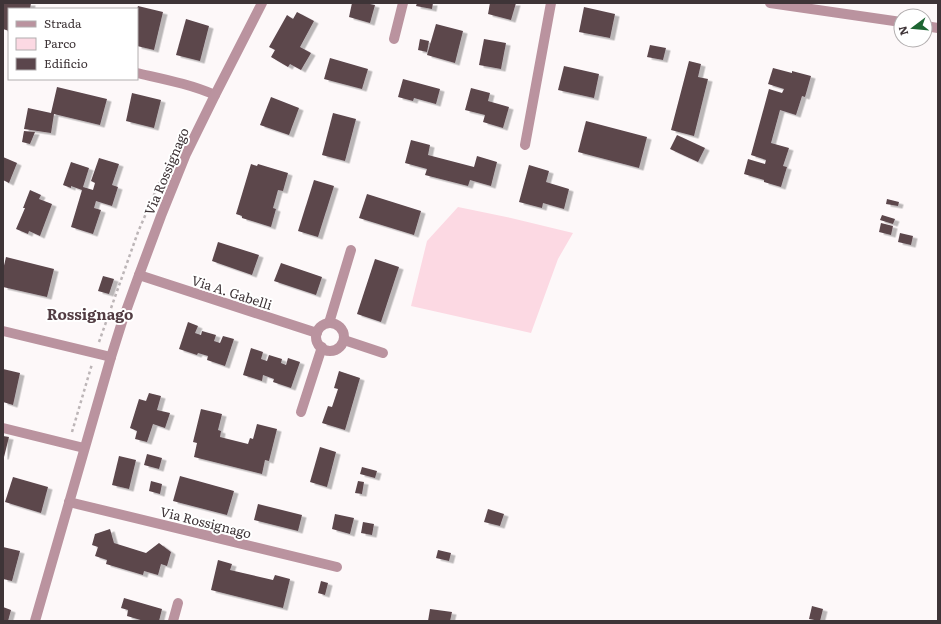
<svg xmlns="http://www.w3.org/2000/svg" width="941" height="624" font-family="Literata,serif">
	<defs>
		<filter id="shadow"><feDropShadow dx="4.5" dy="2.5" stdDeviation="0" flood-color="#0004"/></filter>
	</defs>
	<rect width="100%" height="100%" fill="#fdf8f9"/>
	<polygon fill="#fcd9e3" points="458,207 511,218 573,233 558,259 531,333 411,306 427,241"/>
	<g fill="#5b464c" filter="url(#shadow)">
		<polygon points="3,3 31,3 30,9 9,9 9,31 3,29"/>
		<polygon points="352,3 371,3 370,4 375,5 370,23 349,17"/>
		<polygon points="417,3 433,3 432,9 416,6"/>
		<polygon points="490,3 516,3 511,20 488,14"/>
		<polygon points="138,6 163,12 154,50 137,46 137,9"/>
		<polygon points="584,7 615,14 610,38 579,32"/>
		<polygon points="297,12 314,21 300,47 311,53 301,70 290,64 288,67 271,57 275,50 269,47 287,15 293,19"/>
		<polygon points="186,19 209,26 200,61 176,55"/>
		<polygon points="436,24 463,31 455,63 427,55"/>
		<polygon points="420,39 429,41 427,52 418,50"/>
		<polygon points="484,39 506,43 501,69 479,65"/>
		<polygon points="650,45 666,48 663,60 647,57"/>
		<polygon points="330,58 368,69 362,89 324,79"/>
		<polygon points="689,61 701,64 698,77 708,79 694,136 671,130"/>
		<polygon points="564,66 599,74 594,98 558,90"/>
		<polygon points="773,68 792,73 792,71 811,76 805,97 802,96 796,115 780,110 771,143 789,148 783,166 787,167 781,187 764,182 764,180 744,174 748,159 765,164 766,160 751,155 769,89 782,93 784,89 768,84"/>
		<polygon points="403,79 440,89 436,104 414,98 413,101 398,97"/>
		<polygon points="57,87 107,99 100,125 54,114 51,133 24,129 28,108 51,113"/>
		<polygon points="471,88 490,93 488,101 509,107 503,128 483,122 485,115 465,110"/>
		<polygon points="132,93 161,100 154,128 126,121"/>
		<polygon points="271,97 299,108 289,135 260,125"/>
		<polygon points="333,113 356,119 345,161 322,155"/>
		<polygon points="586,121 647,137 639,168 578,152"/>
		<polygon points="24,131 35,132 30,144 22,142"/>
		<polygon points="677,135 705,148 698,162 670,149"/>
		<polygon points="411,140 430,145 428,155 474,167 477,156 497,162 491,186 470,180 468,186 425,175 427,169 405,163"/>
		<polygon points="3,157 17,163 9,183 3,180"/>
		<polygon points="99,158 119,164 112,185 118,187 112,206 96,201 94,208 101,210 93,234 71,227 82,190 71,186 71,188 63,185 71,162 89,168 83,187 93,190 95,183 91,181"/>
		<polygon points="251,164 257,166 258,164 288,173 283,191 278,190 273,208 276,209 271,227 242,218 242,216 236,214"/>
		<polygon points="529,165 549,171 546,182 569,189 564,209 543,203 542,208 519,202"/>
		<polygon points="314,180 334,186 318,237 298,231"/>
		<polygon points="30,190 41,195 39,199 52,204 40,236 29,231 28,234 16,229 25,208 23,208"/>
		<polygon points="367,194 421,211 414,235 359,218"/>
		<polygon points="887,199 899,202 898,206 886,204"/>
		<polygon points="882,215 895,219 893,224 880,220"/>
		<polygon points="881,223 893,226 891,235 879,232"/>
		<polygon points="900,233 913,236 911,245 898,242"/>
		<polygon points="218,242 259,255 252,275 212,261"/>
		<polygon points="6,257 54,269 47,297 3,287 3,270"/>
		<polygon points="375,259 399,267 381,322 357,314"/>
		<polygon points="281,263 322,277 316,295 274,281"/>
		<polygon points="103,276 114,279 109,294 98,291"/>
		<polygon points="188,322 198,326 195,333 201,335 202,331 216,335 214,341 220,343 223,336 234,339 225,366 207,360 208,356 198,353 197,355 179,349"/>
		<polygon points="251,348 263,352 261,359 267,361 269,355 282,359 281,363 286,365 288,358 300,362 291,388 273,382 274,379 263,375 262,381 243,375"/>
		<polygon points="3,369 20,373 13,405 3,402"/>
		<polygon points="339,371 360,378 345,430 322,423 328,406 332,407 338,389 334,388"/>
		<polygon points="149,393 161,396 157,410 170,413 165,428 153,424 147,442 135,439 137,431 130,428 139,399 146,401"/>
		<polygon points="201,409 222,414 218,430 221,431 220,437 248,444 250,438 253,439 257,424 277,429 269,461 265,460 262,474 194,457 197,443 193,442"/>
		<polygon points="3,436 9,437 4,457 3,457"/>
		<polygon points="320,447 336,452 327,487 310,482"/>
		<polygon points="147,454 162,458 159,469 144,465"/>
		<polygon points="119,456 136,460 129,489 112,485"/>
		<polygon points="362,467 377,471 375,478 360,474"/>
		<polygon points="180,476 234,491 227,515 173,501"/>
		<polygon points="13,477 48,487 41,513 5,502"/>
		<polygon points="151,481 162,484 160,494 149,491"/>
		<polygon points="358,481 364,482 362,494 355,493"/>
		<polygon points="258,504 302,515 298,531 254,520"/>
		<polygon points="488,509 504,514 500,526 484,522"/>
		<polygon points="335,514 354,518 350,534 332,529"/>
		<polygon points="363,522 374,524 372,535 361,533"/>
		<polygon points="110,529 114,543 146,553 159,543 171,552 167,566 161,564 158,575 144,571 143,575 106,564 107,560 95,556 98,547 92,545 95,534"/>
		<polygon points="3,547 20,551 12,581 3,579"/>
		<polygon points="438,550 451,553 449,561 436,558"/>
		<polygon points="218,560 232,564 230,570 273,580 275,575 290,579 283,608 211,590"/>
		<polygon points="321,581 328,583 325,595 318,593"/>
		<polygon points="124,598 162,609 159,621 144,621 127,616 128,610 121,608"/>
		<polygon points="812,606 823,609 820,621 809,619"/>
		<polygon points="3,607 11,610 8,621 3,621"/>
		<polygon points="430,609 452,612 450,621 428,621"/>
	</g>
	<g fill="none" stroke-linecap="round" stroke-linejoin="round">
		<g stroke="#bcb5b7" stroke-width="2.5" stroke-dasharray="3 3" stroke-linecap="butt">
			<polyline points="99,342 138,232 160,181"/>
			<polyline points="72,432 92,364"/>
		</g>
		<g stroke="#ba939f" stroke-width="10">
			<polyline points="770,3 901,22"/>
			<polyline points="925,26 938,28"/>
			<polyline points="394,39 403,3"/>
			<path d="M 137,73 C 163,79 190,84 215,95"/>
			<polyline points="525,145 551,3"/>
			<polyline points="139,275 317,333"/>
			<polyline points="329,323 351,250"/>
			<circle cx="330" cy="337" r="14"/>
			<polyline points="3,331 111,357"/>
			<polyline points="344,340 383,353"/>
			<polyline points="301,412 322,347"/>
			<polyline points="3,428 84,448"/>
			<polyline points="69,502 337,567"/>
			<polyline points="35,621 111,357 122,322 139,275 161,216 186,154 215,95 262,3"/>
			<polyline points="173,621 178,603"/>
		</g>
	</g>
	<g text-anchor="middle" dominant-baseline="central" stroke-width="4" stroke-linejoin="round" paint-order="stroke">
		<g font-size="13" fill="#3e3437" stroke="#fff">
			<text transform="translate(166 171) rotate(-67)">Via Rossignago</text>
			<text transform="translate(232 292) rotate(18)">Via A. Gabelli</text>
			<text transform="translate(206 522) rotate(14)">Via Rossignago</text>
		</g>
		<g font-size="15" font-weight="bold" fill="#523d43" stroke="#fff">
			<text x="90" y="313">Rossignago</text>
		</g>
	</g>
	<rect width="941" height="624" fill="none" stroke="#3e3437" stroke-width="8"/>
	<rect x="8" y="8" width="130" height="72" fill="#ffffff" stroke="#b2aeaf"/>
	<rect x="16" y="21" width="20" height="6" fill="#ba939f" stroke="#b2aeaf"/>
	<text x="44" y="28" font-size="12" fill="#3e3437">Strada</text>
	<rect x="16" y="38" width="20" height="12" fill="#fcd9e3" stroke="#b2aeaf"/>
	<text x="44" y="48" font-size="12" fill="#3e3437">Parco</text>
	<rect x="16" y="58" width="20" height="12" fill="#5b464c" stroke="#b2aeaf"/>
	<text x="44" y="68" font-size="12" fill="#3e3437">Edificio</text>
	<g transform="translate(913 28) rotate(254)"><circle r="19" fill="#ffffff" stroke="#b2aeaf"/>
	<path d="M0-3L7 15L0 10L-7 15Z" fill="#1d6532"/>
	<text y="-6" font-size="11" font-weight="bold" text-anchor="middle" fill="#3e3437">N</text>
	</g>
</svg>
